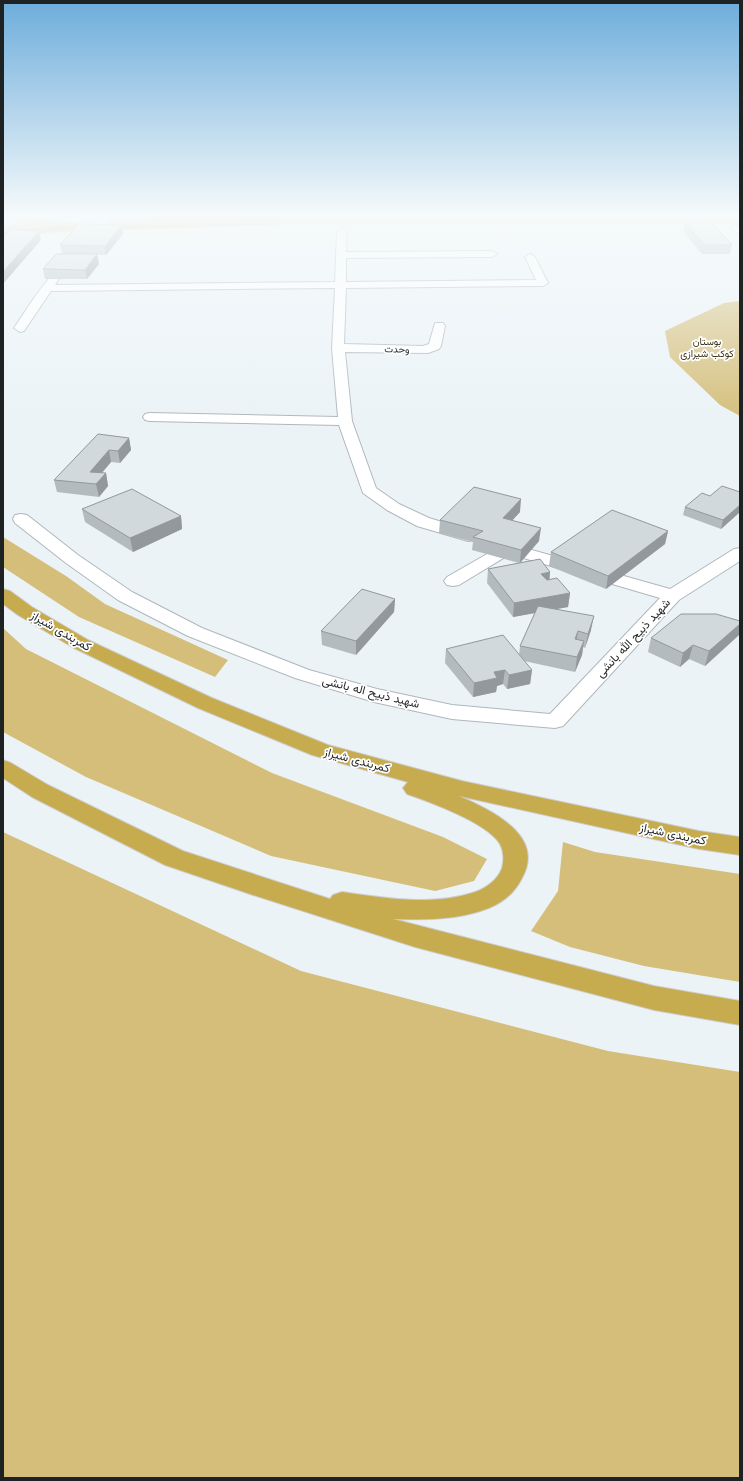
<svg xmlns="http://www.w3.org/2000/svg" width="743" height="1481" font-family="Jost,Vazirmatn,sans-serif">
	<rect width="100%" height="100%" fill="#ebf3f7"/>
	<g fill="#d4be7a">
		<polygon points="25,219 80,222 77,226 39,227 3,231 3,228"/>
		<polygon points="740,301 740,416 720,405 670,357 665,331 724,303"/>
		<polygon points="3,537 66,576 105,604 228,660 215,677 79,617 3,567"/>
		<polygon points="3,628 26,649 272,773 443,837 487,859 474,881 435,891 271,856 86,777 3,732"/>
		<polygon points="3,832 301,971 608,1051 740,1072 740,1478 3,1478"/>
		<polygon points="563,842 595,852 740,874 740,982 644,966 570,947 531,931 558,891"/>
	</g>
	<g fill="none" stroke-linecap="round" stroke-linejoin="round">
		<defs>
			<g id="minor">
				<polygon points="735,225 740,227 740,234 730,228"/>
				<path d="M 342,228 L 347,231 L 346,252 L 492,251 L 497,254 L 492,257 L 346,258 L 346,282 L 536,280 L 525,257 L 530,254 L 535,257 L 548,283 L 543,286 L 346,288 L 344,344 L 423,346 L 429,344 L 435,323 L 443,323 L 445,326 L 441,346 L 439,349 L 428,353 L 345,352 L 352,421 L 376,488 L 399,504 L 429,518 L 474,532 L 477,536 L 474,540 L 468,541 L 417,526 L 387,510 L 363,493 L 339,425 L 150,421 L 145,420 L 143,417 L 145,414 L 150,413 L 338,417 L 332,348 L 335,288 L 51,291 L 24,331 L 20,332 L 14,328 C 21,318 47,276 55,274 L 60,277 L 55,285 L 335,282 L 337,231 Z"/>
				<polygon points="21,514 27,515 78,555 132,592 202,628 309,670 377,689 452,705 550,714 660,598 510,554 459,585 453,586 447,585 444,581 447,577 494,550 491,546 494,542 500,541 670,589 734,549 740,548 740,561 679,600 563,726 555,728 452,719 374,702 295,678 188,636 118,600 66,563 15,523 13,519 15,515"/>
			</g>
			<polygon id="primary" points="113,217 740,218 740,224 110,222 110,218"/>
			<g id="trunk">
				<polygon points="277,219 282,222 280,224 46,232 3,238 3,232 46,226"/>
				<path d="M 3,589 L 10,591 L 32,607 L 88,640 L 212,698 L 328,745 L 462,781 L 699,831 L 740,837 L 740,855 L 699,849 L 459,796 C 490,810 546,835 522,878 C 515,892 504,902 489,908 C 458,920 426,920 393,919 L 654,986 L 740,1001 L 740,1025 L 654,1010 L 415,947 L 253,895 L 165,865 L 32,797 L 3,778 L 3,760 L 11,763 L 48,785 L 183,851 L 330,899 L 333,895 L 342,892 C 383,898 431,906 472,893 C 484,890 498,880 502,868 C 504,861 504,851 500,844 C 488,823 430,802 407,794 L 403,788 L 408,782 L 312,755 L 198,708 L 74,648 L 18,615 L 3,604 Z"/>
			</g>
		</defs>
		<use href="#minor" stroke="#b0b7bb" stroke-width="2"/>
		<use href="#primary" stroke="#cececf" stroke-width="2"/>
		<use href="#trunk" stroke="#cececf" stroke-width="2"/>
		<use href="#minor" fill="#fff" fill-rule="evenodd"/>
		<use href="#primary" fill="#d4c17b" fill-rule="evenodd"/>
		<use href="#trunk" fill="#c6ac4f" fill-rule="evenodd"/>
	</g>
	<g fill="#b4bbbe">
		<polygon points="685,222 732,245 730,254 702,254 683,231"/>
		<polygon points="122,225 123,234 106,255 97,255 99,264 87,279 45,279 43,269 62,254 60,245"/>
		<polygon points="129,438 131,450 120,463 111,462 102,473 106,473 108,486 99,497 57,492 54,480"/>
		<polygon points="740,492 740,512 721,529 683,515 685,507"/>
		<polygon points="82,509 181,516 182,529 133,552 85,522"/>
		<polygon points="520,512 512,521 539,541 520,563 550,572 549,580 570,593 568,607 556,609 591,630 585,648 583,647 582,655 575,672 524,661 532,670 530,684 507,689 503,684 497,686 496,692 473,697 445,663 446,649 519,655 520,646 535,613 513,617 487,583 488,569 519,563 472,550 473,542 439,533 440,520"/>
		<polygon points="668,531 665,544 606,589 549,566 551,552"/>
		<polygon points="395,599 394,612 356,655 322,645 321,631"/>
		<polygon points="740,621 740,632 739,635 705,666 689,659 680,667 648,652 651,638"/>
	</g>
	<g fill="#92989b">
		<polygon points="122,225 123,234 106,255 105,246"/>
		<polygon points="39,231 41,240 3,284 3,272"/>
		<polygon points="97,254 99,264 87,279 85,270"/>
		<polygon points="129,438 131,450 120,463 118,451"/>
		<polygon points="109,450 111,462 92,484 90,472"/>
		<polygon points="106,473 108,486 99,497 96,484"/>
		<polygon points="521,499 520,512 502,531 503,518"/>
		<polygon points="740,505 740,512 721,529 723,520"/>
		<polygon points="181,516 182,529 133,552 130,538"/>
		<polygon points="541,528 539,541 520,563 521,550"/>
		<polygon points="668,531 665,544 606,589 608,576"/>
		<polygon points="550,572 549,585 541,574"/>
		<polygon points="570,593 568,607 513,617 514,603"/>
		<polygon points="395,599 394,612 356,655 356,641"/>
		<polygon points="594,616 591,630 585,648 588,634"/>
		<polygon points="740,624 740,632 739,635 705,666 709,651"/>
		<polygon points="578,631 576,645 575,639"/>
		<polygon points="584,641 582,655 575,672 577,657"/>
		<polygon points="693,645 689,659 680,667 683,653"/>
		<polygon points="505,670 503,684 497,686 496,692 473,697 474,683 494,672"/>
		<polygon points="532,670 530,684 507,689 509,675"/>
	</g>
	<g fill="#d1d9dd" stroke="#92989b">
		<polygon points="685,222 711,222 732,245 704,245"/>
		<polygon points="79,224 122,225 105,246 60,245"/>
		<polygon points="11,229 39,231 3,272 3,237"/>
		<polygon points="56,254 97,254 85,270 43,269"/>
		<polygon points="98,434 129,438 118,451 109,450 90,472 106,473 96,484 54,480"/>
		<polygon points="722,486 740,492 740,505 723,520 685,507 702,493 710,496"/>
		<polygon points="474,487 521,499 503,518 541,528 521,550 473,537 483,531 440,520"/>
		<polygon points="132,489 181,516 130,538 82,509"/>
		<polygon points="612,510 668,531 608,576 551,552"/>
		<polygon points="540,559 550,572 541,574 547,580 557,578 570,593 514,603 488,569"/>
		<polygon points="362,589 395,599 356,641 321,631"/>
		<polygon points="538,606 594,616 588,634 578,631 575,639 584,641 577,657 520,646"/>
		<polygon points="681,614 716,614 740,621 740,624 709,651 693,645 683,653 651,638"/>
		<polygon points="503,635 532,670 509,675 505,670 494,672 497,678 474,683 446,649"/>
	</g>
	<linearGradient id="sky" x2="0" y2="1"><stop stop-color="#6daddb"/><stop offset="0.51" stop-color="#f6fafb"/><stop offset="1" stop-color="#f6fafb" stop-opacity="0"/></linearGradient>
	<rect width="743" height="422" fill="url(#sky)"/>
	<g text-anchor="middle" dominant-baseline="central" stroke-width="3.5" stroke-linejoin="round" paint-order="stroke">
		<g font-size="10" fill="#3c3313" stroke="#fff">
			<text x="707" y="341">بوستان<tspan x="707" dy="12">کوکب شیرازی</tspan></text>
		</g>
		<g font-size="10" fill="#1f2223" stroke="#fff">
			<text transform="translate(397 349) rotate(1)">وحدت</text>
		</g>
		<g font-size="12" fill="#1f2223" stroke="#fff">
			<text transform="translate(61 631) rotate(30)">کمربندی شیراز</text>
			<text transform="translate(633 638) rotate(-47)">شهید ذبیح الله بانشی</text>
			<text transform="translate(371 692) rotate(14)">شهید ذبیح اله بانشی</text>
			<text transform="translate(357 760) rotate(15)">کمربندی شیراز</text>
			<text transform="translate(673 834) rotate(12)">کمربندی شیراز</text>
		</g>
	</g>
	<rect width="743" height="1481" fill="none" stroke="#1f2223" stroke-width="8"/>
</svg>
